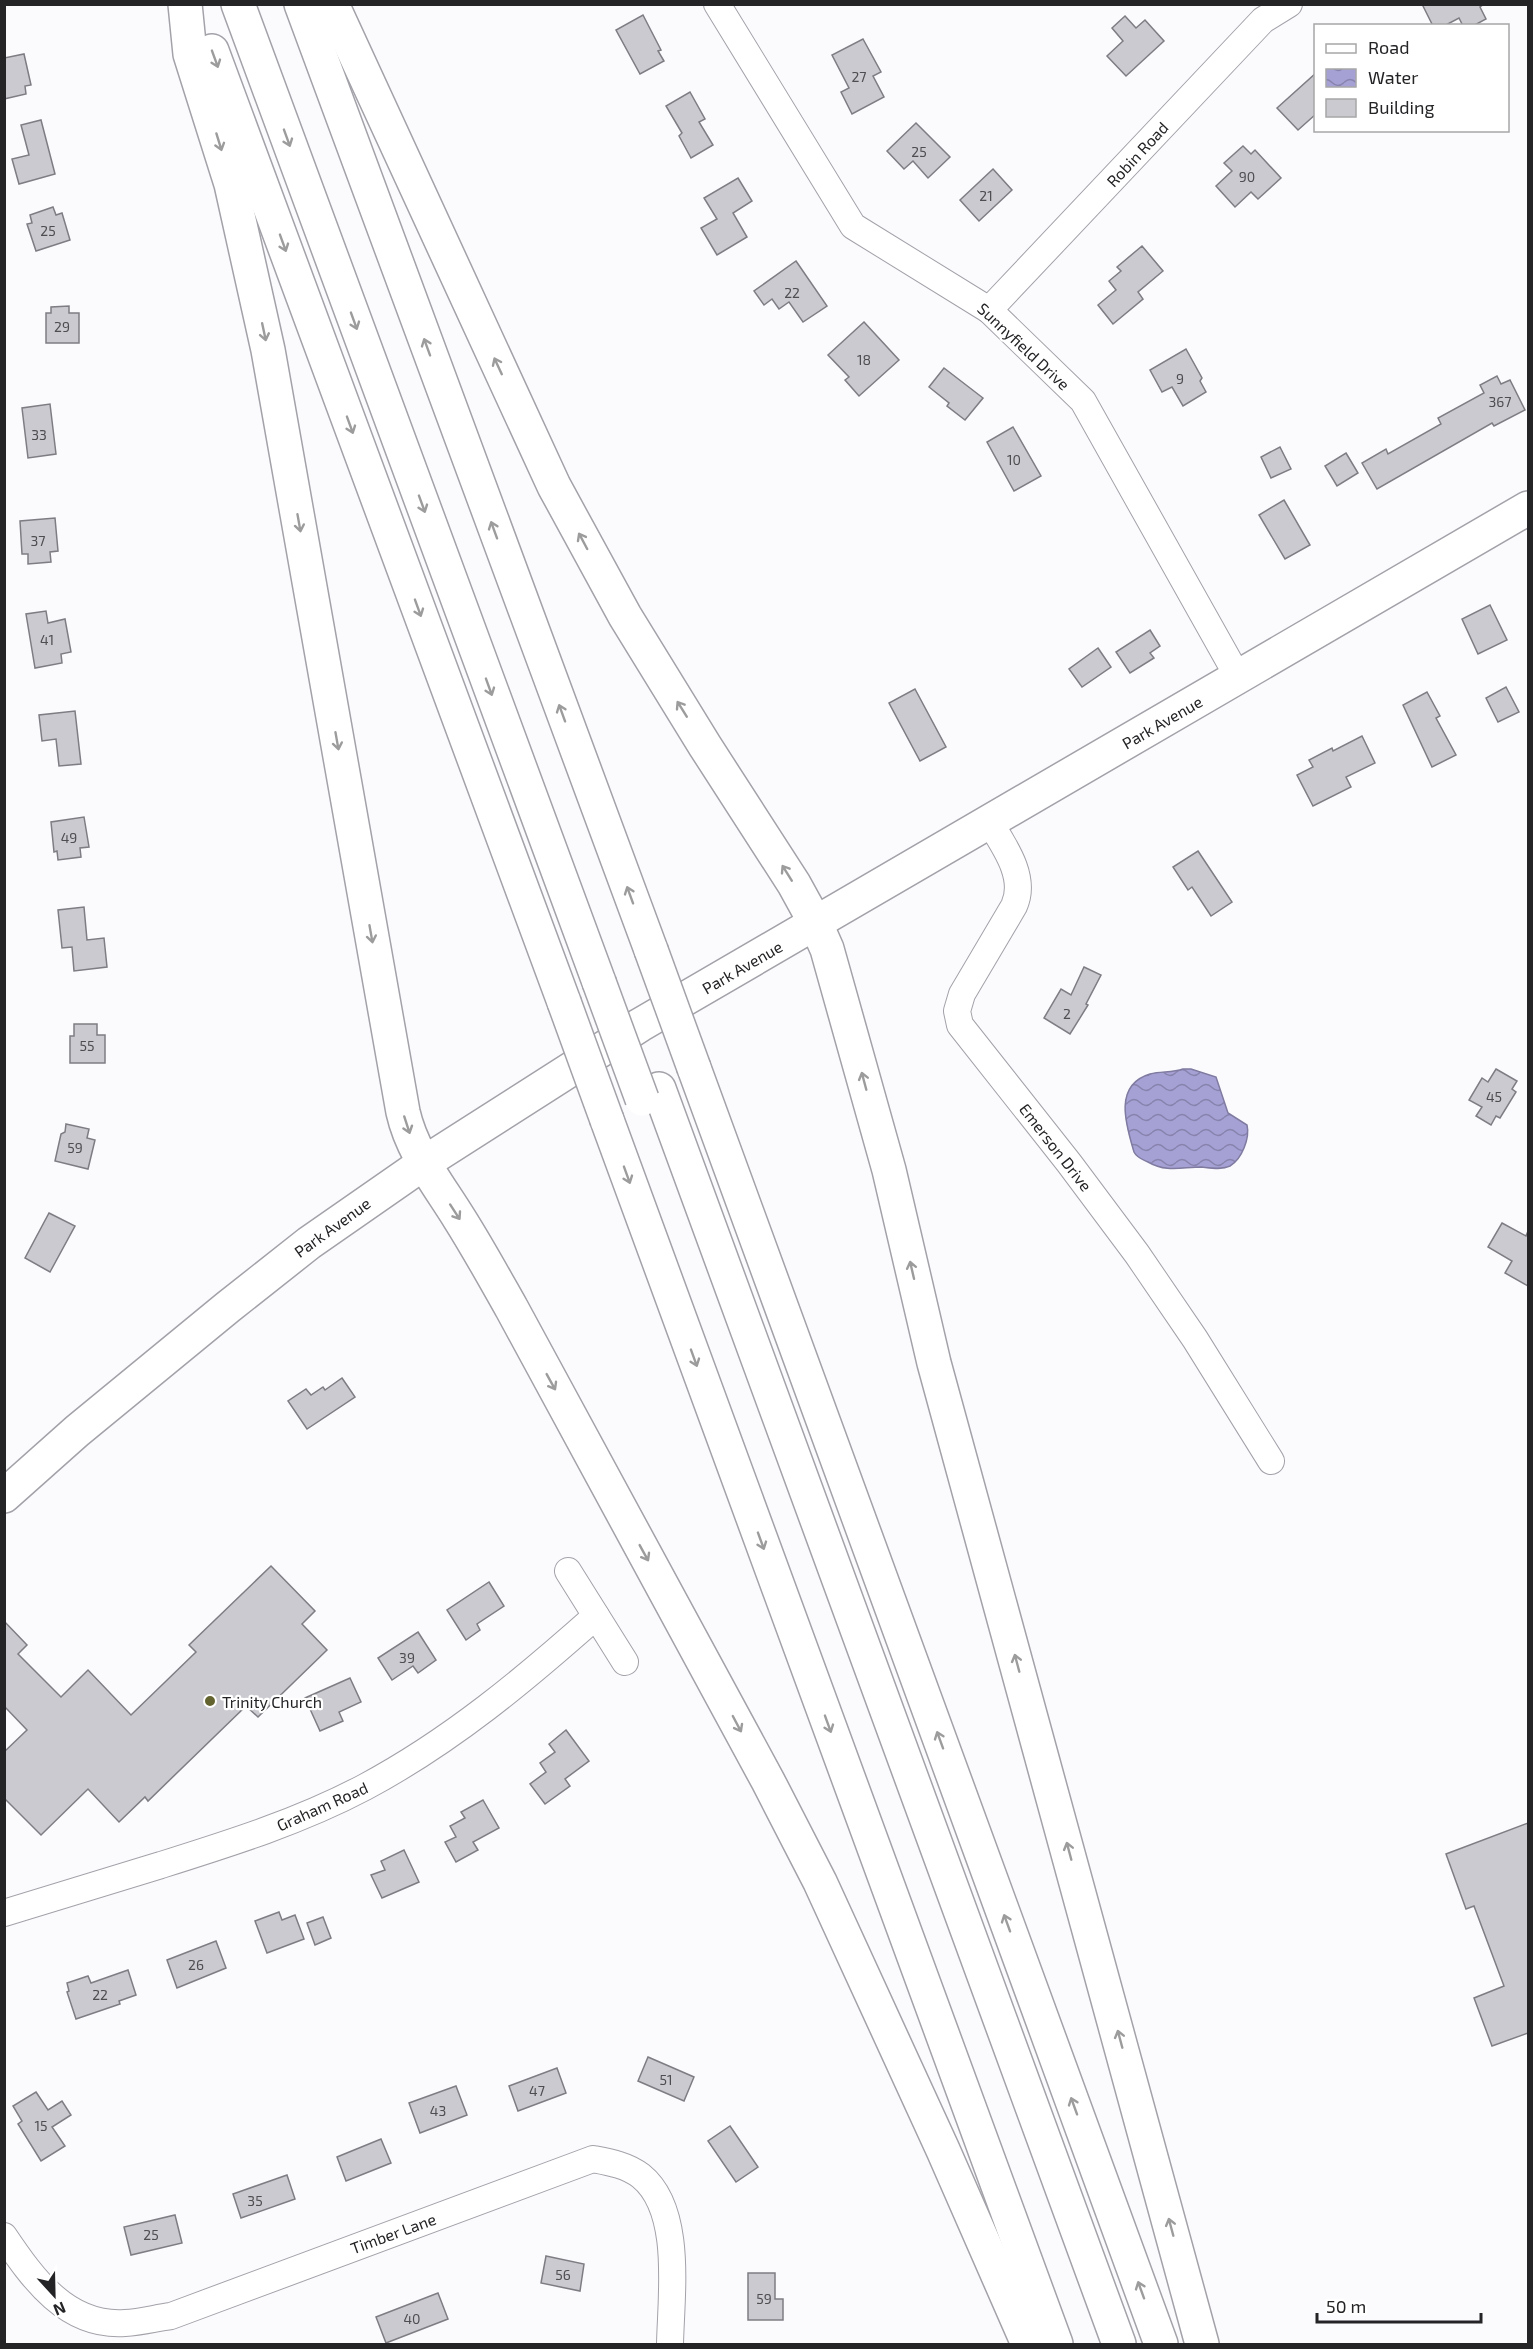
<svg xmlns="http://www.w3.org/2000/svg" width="1533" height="2349" font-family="'Exo 2',sans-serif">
	<defs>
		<pattern id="water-waves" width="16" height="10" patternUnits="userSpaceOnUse" patternTransform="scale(1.5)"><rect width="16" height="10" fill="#a6a1d5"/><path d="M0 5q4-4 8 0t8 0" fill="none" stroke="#8783ad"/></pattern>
	</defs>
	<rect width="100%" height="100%" fill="#fbfbfe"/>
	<path fill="url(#water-waves)" stroke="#7f7ba0" stroke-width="1.5" d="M 1183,1069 L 1191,1069 L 1216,1077 L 1228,1113 L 1247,1125 C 1250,1138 1242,1159 1230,1166 C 1222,1170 1211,1168 1202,1167 C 1182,1167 1167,1173 1148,1162 C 1142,1159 1137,1158 1134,1152 C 1126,1125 1113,1085 1150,1074 C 1161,1071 1172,1073 1183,1069 Z"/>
	<g fill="#cacad0" stroke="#7e7d83" stroke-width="1.5">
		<polygon points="1422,4 1484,4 1480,7 1486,19 1473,26 1463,26 1459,18 1444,26 1433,26"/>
		<polygon points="643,15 661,50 658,51 664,61 640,74 616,30"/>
		<polygon points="1125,16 1136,28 1145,20 1164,41 1126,76 1107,56 1123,41 1112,28"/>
		<polygon points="863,39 881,72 873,76 884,97 852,114 841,92 849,88 832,55"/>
		<polygon points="24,54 31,85 25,86 26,94 4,99 4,58"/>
		<polygon points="1316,73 1316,114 1298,130 1277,108"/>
		<polygon points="690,92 705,119 699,122 713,145 691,158 679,136 682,133 666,106"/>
		<polygon points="41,120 55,174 19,184 12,159 29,155 21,125"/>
		<polygon points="916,123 950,157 928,178 913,161 904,169 887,151"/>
		<polygon points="1243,146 1251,154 1255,150 1281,178 1258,199 1251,192 1235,207 1216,186 1232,171 1224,163"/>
		<polygon points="993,169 1012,190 979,221 960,200"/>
		<polygon points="738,178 752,201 733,213 747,237 717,255 701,228 717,219 704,198"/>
		<polygon points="53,207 56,215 62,213 70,240 36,251 27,224 32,223 30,215"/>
		<polygon points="1142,246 1163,271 1138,292 1143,299 1113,324 1098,305 1116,290 1109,281 1121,271 1117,267"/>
		<polygon points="796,261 827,306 803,322 789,302 779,309 772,299 764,305 754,291"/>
		<polygon points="69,306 69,313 79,313 79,343 46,343 46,313 51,313 51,307"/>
		<polygon points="864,322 899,360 859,396 845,380 849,377 828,355"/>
		<polygon points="1186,349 1202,378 1200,381 1206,392 1183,406 1172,387 1162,392 1150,370"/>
		<polygon points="944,368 983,398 965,420 947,406 949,403 929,387"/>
		<polygon points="1497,376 1501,384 1510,380 1525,410 1494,426 1492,423 1377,489 1362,463 1386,449 1388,454 1441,424 1438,418 1484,393 1480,385"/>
		<polygon points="50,404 56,454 28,458 22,408"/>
		<polygon points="1013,427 1041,476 1014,491 987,442"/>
		<polygon points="1280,447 1291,469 1271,478 1261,457"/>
		<polygon points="1346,453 1358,473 1337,486 1325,466"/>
		<polygon points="1284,500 1310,545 1285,559 1259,515"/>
		<polygon points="55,518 58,551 50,552 51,562 28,564 28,554 22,554 20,521"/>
		<polygon points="1490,605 1507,640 1478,654 1462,619"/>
		<polygon points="46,611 48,623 65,619 71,652 61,654 62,663 35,668 26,614"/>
		<polygon points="1150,630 1160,646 1150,653 1154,658 1130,673 1116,652"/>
		<polygon points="1098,648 1111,667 1082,687 1069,669"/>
		<polygon points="1506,687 1519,712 1498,722 1486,698"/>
		<polygon points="915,689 946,747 920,761 889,703"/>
		<polygon points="1427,692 1440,716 1436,718 1456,755 1432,767 1403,705"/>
		<polygon points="75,711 81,764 59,766 56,739 42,741 39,715"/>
		<polygon points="1362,736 1375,763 1346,777 1351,787 1313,806 1297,775 1313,767 1309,760 1332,748 1333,751"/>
		<polygon points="84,817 89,847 80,848 81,857 58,860 57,851 54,852 51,822"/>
		<polygon points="1198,851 1232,902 1211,916 1192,887 1188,890 1173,867"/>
		<polygon points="84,907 87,940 104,938 107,967 74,971 72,947 62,948 58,910"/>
		<polygon points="1084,967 1101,975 1086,1004 1088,1005 1070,1034 1044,1018 1061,989 1071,995"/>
		<polygon points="74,1024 97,1024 97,1035 105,1035 105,1063 70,1063 70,1036 74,1036"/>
		<polygon points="1496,1069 1517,1081 1512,1089 1516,1092 1500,1118 1496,1116 1491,1125 1476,1116 1482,1107 1469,1100 1482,1078 1488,1082"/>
		<polygon points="66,1124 89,1129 87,1138 95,1140 88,1169 55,1161 61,1134 65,1132"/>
		<polygon points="49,1213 75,1226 50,1272 25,1258"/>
		<polygon points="1502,1223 1526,1236 1528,1231 1528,1286 1505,1273 1512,1261 1488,1247"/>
		<polygon points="342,1378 355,1397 307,1429 288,1401 306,1389 311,1395 323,1387 325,1390"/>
		<polygon points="271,1566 315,1611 302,1624 327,1650 258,1717 246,1706 148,1801 145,1797 119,1822 88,1789 41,1835 4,1798 4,1752 27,1730 4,1706 4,1621 27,1645 18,1654 61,1697 88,1670 131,1715 196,1652 189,1645"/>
		<polygon points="489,1582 504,1606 477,1624 480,1630 466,1640 447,1610"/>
		<polygon points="418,1632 436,1660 418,1673 413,1666 392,1680 378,1658"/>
		<polygon points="350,1678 361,1702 339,1712 343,1721 320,1731 305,1698"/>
		<polygon points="566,1730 589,1761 565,1779 570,1786 545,1804 530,1784 546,1772 540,1763 555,1752 549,1744"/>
		<polygon points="483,1800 499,1828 473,1842 478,1850 456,1862 445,1842 456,1837 450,1826 465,1818 461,1812"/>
		<polygon points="1528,1823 1528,2033 1492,2046 1474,1998 1504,1986 1474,1906 1466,1909 1446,1854"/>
		<polygon points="404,1850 419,1882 382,1898 371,1875 385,1870 381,1861"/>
		<polygon points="279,1912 282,1920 295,1915 304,1939 267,1953 255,1921"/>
		<polygon points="323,1917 331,1938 315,1945 307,1923"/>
		<polygon points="216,1941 226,1968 177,1988 167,1960"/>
		<polygon points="128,1970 136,1995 119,2001 120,2004 76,2019 67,1992 69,1991 67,1983 88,1976 91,1983"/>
		<polygon points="648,2057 694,2077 684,2101 638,2081"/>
		<polygon points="557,2068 566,2093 518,2111 509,2086"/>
		<polygon points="456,2086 467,2115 420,2133 409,2103"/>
		<polygon points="36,2092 48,2110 62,2101 71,2115 52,2127 65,2146 41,2161 18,2124 22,2121 13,2106"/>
		<polygon points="730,2126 758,2167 736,2182 708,2141"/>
		<polygon points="381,2139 391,2163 346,2181 337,2157"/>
		<polygon points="287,2175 295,2199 241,2218 233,2194"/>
		<polygon points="175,2215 182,2243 131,2255 124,2227"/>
		<polygon points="546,2256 584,2264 580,2291 541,2283"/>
		<polygon points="748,2273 775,2273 775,2299 783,2299 783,2320 748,2320"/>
		<polygon points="438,2293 448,2319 386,2343 376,2317"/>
	</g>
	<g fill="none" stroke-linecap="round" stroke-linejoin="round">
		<defs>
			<g id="street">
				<polyline points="717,4 853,226 989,310 1083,401 1238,677"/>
				<polyline points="989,310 1263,20 1289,4"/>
				<path d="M 990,823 C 1005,847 1027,878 1014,906 L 962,994 L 957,1011 L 960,1025 L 1069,1163 L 1137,1254 L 1195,1339 L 1271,1461"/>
				<polyline points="568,1571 625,1662"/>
				<path d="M 4,1913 C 57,1897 109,1881 161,1865 C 231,1843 301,1821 365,1787 C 451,1741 524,1680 596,1616"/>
				<path d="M 4,2236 C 33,2279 67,2327 125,2323 C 141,2322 156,2318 171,2316 L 593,2159 C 609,2162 627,2165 641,2176 C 683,2210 671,2295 670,2344"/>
			</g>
			<polyline id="secondary" points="4,1496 77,1431 228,1307 309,1243 424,1163 640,1025 1528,508"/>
			<g id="highway">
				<path d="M 185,4 L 190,54 L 231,184 L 268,350 L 403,1112 C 412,1152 438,1184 459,1218 C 478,1248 495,1279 512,1309 L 768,1781 L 820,1882 L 943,2150 L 1028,2344"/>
				<polyline points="238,4 599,982"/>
				<polyline points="301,4 651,950"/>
				<polyline points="332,4 554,486 625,616 705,746 794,884 816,924 827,949 889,1170 934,1363 1202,2344"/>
				<polyline points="212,51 564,1002"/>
				<polyline points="694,1068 1161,2344"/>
				<polyline points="659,1089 1119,2344"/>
				<polyline points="607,1120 1056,2344"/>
			</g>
		</defs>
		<use href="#street" stroke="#a3a2a9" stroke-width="28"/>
		<use href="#secondary" stroke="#a3a2a9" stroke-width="36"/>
		<use href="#highway" stroke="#a3a2a9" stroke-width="36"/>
		<use href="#street" stroke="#fff" stroke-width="26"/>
		<use href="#secondary" stroke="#fff" stroke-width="33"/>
		<use href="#highway" stroke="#fff" stroke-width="33"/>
		<defs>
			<g id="highway-bridge">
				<polyline points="651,950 694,1068"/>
				<polyline points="599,982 642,1099"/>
				<polyline points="564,1002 607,1120"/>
			</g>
		</defs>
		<use href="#highway-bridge" stroke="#a3a2a9" stroke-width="36" stroke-linecap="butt"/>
		<use href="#highway-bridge" stroke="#fff" stroke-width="33"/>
	</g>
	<defs><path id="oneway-shaft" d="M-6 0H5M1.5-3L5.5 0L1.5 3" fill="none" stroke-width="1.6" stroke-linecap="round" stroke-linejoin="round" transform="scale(1.5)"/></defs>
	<g stroke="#9c9c9d">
		<use href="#oneway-shaft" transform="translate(215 59) rotate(70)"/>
		<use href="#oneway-shaft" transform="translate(287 138) rotate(70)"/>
		<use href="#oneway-shaft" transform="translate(219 142) rotate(73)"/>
		<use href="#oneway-shaft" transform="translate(283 243) rotate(70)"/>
		<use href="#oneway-shaft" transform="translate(354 321) rotate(70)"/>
		<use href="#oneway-shaft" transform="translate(264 332) rotate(78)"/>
		<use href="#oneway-shaft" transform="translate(427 347) rotate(-110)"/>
		<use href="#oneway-shaft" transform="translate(498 366) rotate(-115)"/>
		<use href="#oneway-shaft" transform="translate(350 425) rotate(70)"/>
		<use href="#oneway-shaft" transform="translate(422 504) rotate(70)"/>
		<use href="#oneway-shaft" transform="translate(299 523) rotate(80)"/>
		<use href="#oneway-shaft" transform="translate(494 530) rotate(-110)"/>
		<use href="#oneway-shaft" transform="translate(583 541) rotate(-118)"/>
		<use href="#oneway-shaft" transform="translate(418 608) rotate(70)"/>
		<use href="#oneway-shaft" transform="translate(489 687) rotate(70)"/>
		<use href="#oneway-shaft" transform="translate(682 709) rotate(-122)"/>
		<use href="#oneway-shaft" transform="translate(562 713) rotate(-110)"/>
		<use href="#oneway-shaft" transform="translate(337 741) rotate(80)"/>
		<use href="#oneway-shaft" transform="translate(787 873) rotate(-122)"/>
		<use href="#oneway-shaft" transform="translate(630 895) rotate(-110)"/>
		<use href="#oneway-shaft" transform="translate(371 934) rotate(80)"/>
		<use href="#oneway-shaft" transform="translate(864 1081) rotate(-105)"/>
		<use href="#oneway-shaft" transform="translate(407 1125) rotate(72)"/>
		<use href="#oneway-shaft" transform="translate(627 1175) rotate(70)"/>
		<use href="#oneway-shaft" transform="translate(455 1212) rotate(57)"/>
		<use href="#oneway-shaft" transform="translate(912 1270) rotate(-103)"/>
		<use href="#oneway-shaft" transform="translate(694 1358) rotate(70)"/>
		<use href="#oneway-shaft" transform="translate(551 1382) rotate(61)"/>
		<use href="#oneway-shaft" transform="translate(761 1541) rotate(70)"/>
		<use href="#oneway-shaft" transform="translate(644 1553) rotate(61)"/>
		<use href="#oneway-shaft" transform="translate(1017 1663) rotate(-105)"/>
		<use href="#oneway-shaft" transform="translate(737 1724) rotate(62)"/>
		<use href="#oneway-shaft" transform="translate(828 1724) rotate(70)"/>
		<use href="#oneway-shaft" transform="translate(940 1740) rotate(-110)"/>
		<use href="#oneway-shaft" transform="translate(1069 1851) rotate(-105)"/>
		<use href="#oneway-shaft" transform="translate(1007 1923) rotate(-110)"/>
		<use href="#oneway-shaft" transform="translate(1120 2039) rotate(-105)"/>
		<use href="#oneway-shaft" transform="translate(1074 2106) rotate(-110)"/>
		<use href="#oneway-shaft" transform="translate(1171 2227) rotate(-105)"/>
		<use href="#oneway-shaft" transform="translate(1141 2290) rotate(-110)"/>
	</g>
	<circle fill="#636330" stroke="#fff" stroke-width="2" cx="210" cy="1701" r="6"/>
	<g text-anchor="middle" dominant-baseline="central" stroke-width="4.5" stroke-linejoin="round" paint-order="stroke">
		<g font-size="14" fill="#4e4d50">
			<text x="859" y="76">27</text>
			<text x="919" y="151">25</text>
			<text x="1247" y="176">90</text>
			<text x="986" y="195">21</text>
			<text x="48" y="230">25</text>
			<text x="792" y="292">22</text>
			<text x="62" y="326">29</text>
			<text x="864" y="359">18</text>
			<text x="1180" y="378">9</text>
			<text x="1500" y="401">367</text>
			<text x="39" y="434">33</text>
			<text x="1014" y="459">10</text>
			<text x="38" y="540">37</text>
			<text x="47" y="639">41</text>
			<text x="69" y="837">49</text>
			<text x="1067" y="1013">2</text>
			<text x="87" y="1045">55</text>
			<text x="1494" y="1096">45</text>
			<text x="75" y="1147">59</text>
			<text x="407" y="1657">39</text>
			<text x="196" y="1964">26</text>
			<text x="100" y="1994">22</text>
			<text x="666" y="2079">51</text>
			<text x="537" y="2090">47</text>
			<text x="438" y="2110">43</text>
			<text x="41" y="2125">15</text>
			<text x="255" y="2200">35</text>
			<text x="151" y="2234">25</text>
			<text x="563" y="2274">56</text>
			<text x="764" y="2298">59</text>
			<text x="412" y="2318">40</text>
		</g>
		<g font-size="16" fill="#242326" stroke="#fff">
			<text transform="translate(1137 154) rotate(-47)">Robin Road</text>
			<text transform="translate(1024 346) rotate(43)">Sunnyfield Drive</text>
			<text transform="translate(1162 722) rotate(-30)">Park Avenue</text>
			<text transform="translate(742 967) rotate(-30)">Park Avenue</text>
			<text transform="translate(1056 1147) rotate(52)">Emerson Drive</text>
			<text transform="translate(332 1227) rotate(-36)">Park Avenue</text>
			<text transform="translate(322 1806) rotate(-24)">Graham Road</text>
			<text transform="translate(393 2233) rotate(-20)">Timber Lane</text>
		</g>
		<g font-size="16" fill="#242326" stroke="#fff" text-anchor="start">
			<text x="222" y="1701">Trinity Church</text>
		</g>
	</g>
	<rect width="1533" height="2349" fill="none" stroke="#242326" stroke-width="12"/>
	<rect x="1314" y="24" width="195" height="108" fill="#ffffff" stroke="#a7a7a8" stroke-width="1.5"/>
	<rect x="1326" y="44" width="30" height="9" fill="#ffffff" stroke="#a7a7a8" stroke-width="1.5"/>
	<text x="1368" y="54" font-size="18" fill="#242326">Road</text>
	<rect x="1326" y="69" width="30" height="18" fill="url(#water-waves)" stroke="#a7a7a8" stroke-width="1.5"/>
	<text x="1368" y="84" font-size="18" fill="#242326">Water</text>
	<rect x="1326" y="99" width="30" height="18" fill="#cacad0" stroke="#a7a7a8" stroke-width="1.5"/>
	<text x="1368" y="114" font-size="18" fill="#242326">Building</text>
	<g transform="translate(54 2295) rotate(158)" stroke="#ffffff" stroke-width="4.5" paint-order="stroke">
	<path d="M0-4.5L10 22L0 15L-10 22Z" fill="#242326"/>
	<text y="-9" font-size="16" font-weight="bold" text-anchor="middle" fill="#242326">N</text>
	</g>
	<path d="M1317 2313v9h164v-9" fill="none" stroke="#242326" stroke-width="3"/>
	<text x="1326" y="2313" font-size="18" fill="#242326" stroke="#ffffff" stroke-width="4.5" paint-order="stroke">50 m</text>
</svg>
